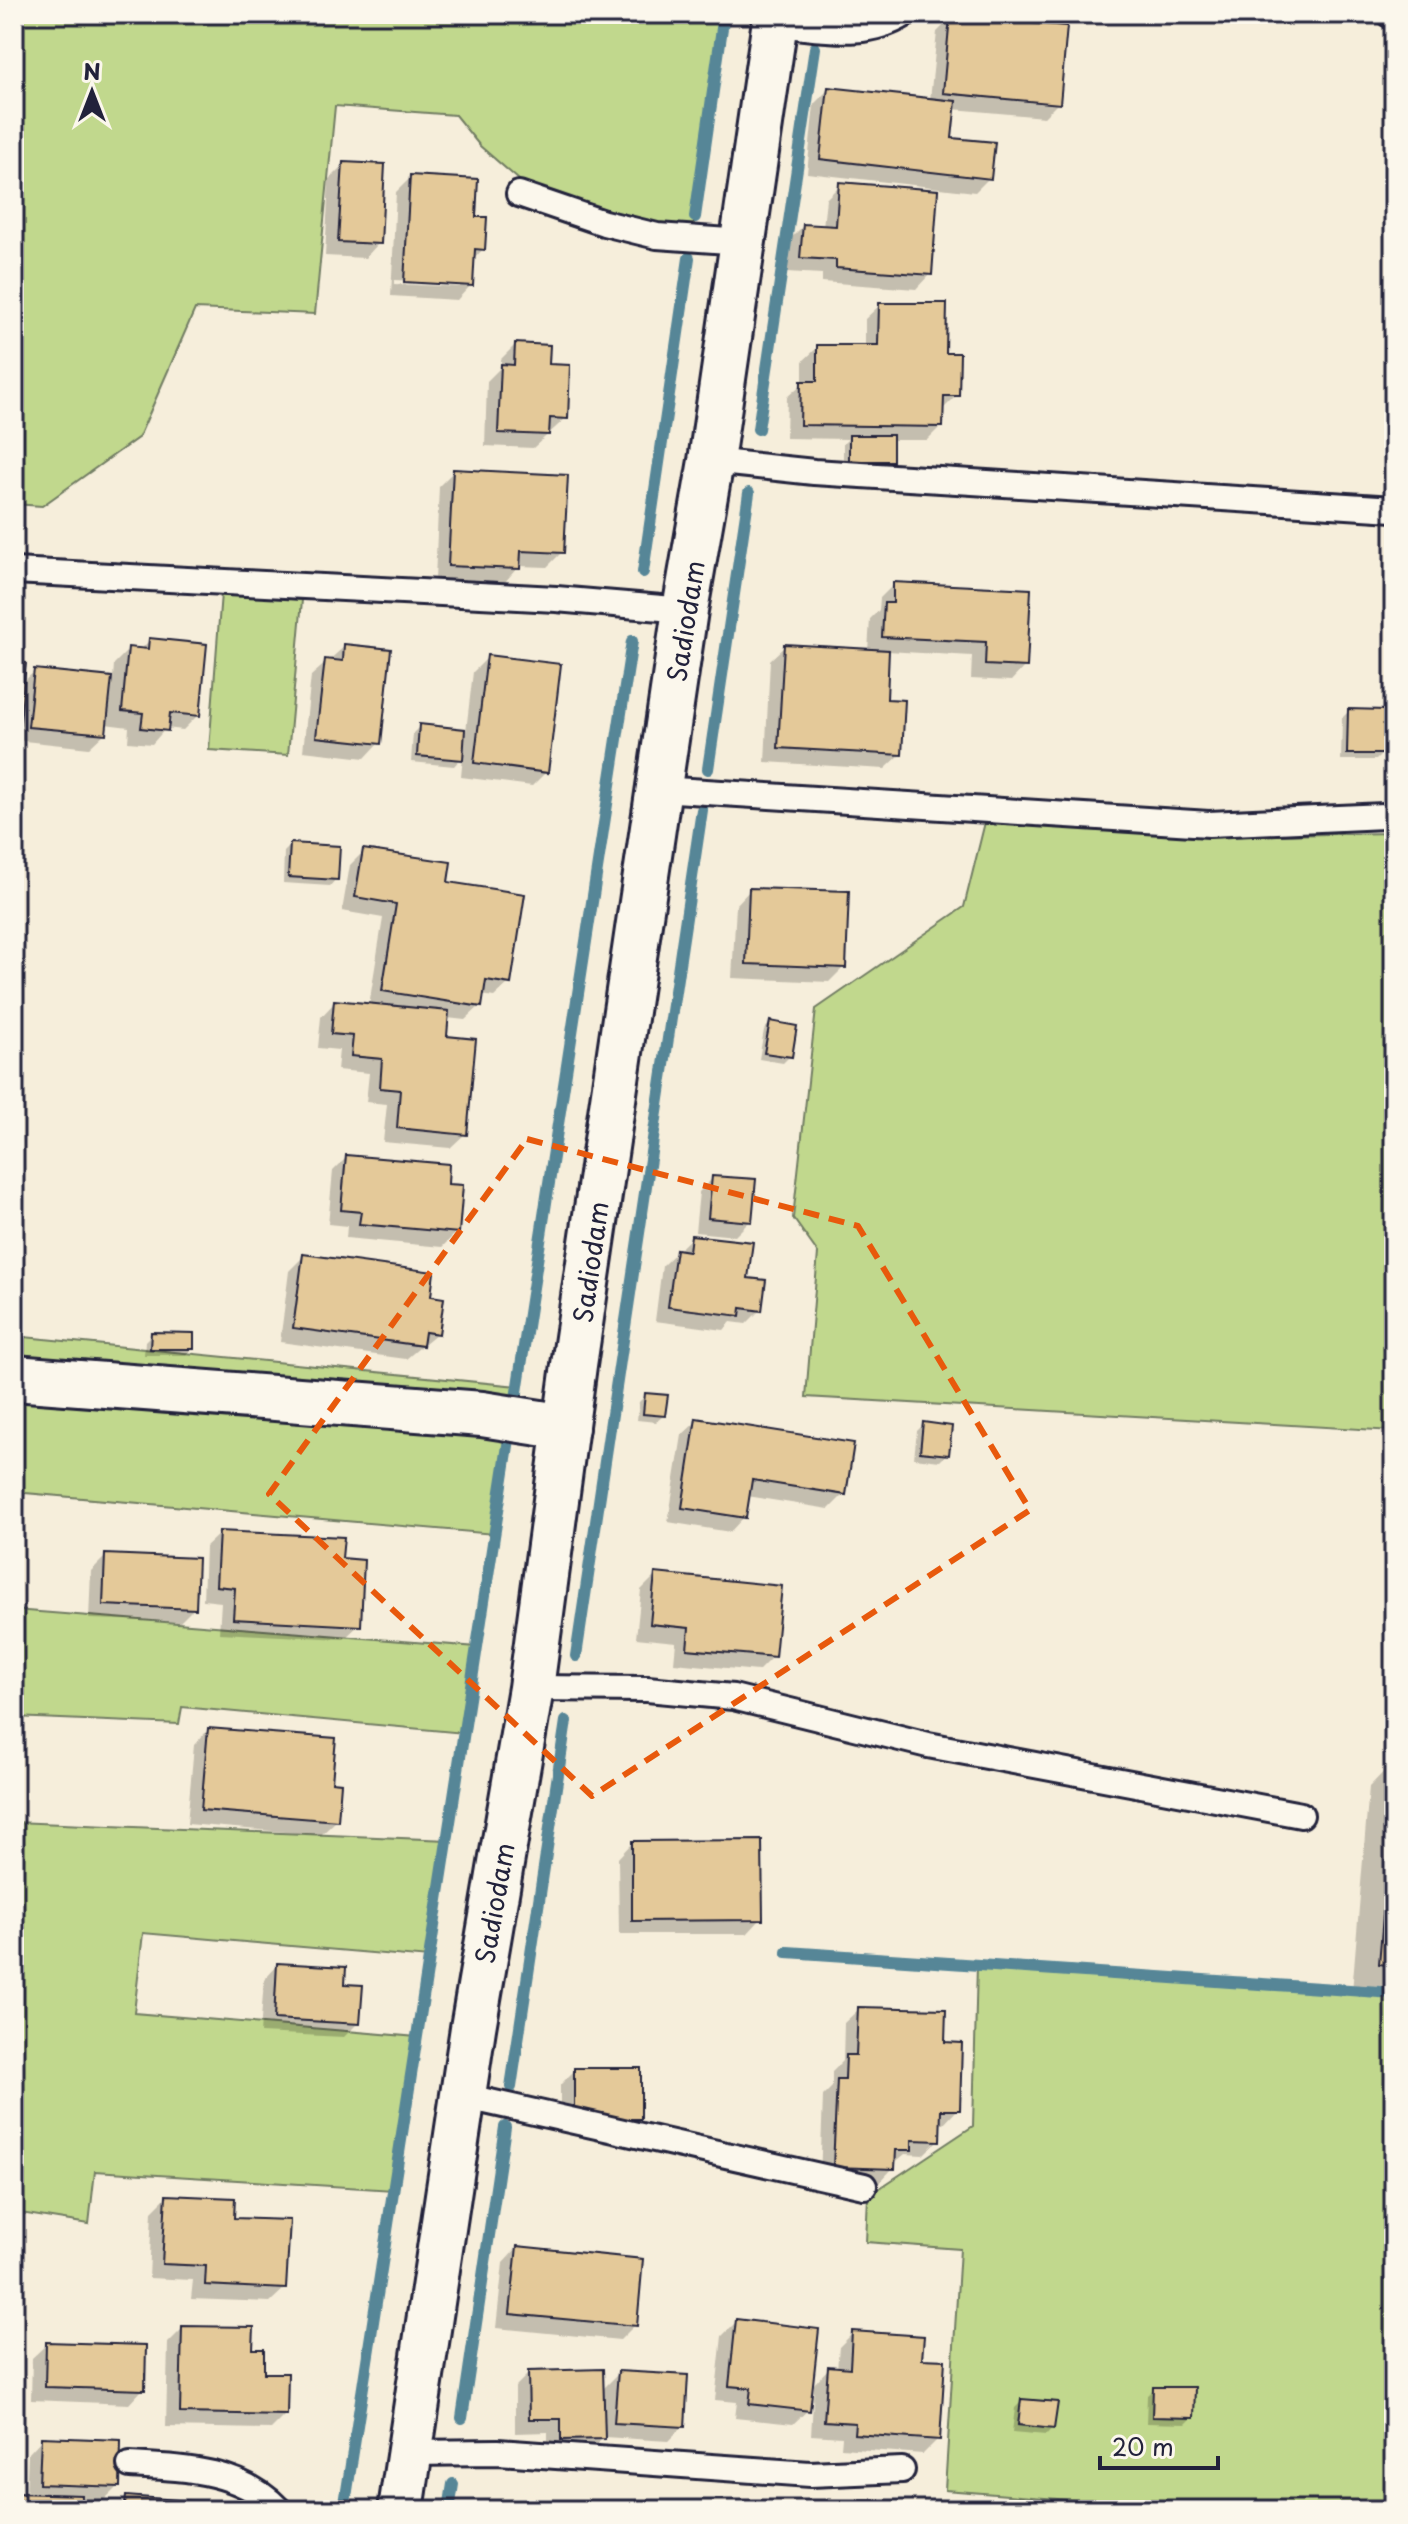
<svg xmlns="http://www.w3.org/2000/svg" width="1408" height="2524" font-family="'Playpen Sans',sans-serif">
	<rect width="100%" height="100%" fill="#f6eedb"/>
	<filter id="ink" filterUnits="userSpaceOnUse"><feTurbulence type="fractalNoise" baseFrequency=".0125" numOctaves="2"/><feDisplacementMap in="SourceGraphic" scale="16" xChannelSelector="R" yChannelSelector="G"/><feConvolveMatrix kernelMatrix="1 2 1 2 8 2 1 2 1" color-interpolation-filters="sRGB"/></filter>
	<g filter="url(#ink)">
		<g fill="#c1d88d" stroke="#727d64" stroke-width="2">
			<polygon points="14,14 724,14 693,230 643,226 533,192 480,146 455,115 335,106 315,314 195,309 139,437 42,506 14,504"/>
			<polygon points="221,593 302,600 288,755 209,750"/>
			<polygon points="986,818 1208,836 1394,833 1394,1431 806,1397 818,1253 793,1218 816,1009 964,907"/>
			<polygon points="14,1336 517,1386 494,1534 14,1492"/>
			<polygon points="14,1610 477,1647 464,1733 182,1707 179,1724 14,1717"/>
			<polygon points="14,1822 448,1840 429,1958 143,1933 134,2013 417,2037 393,2190 95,2171 89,2224 14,2212"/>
			<polygon points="977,1964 1394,1993 1394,2510 1196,2510 945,2490 960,2249 866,2242 868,2196 973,2126"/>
		</g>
		<g fill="#0003" fill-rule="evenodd">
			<polygon points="951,18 1058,103 1044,117 953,109 950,140 989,178 975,192 807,173 814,104 829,89 930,100 937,32"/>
			<polygon points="344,164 379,243 365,258 325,256 329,179"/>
			<path d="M 411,177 L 474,218 L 483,249 L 473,260 L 471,285 L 457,300 L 391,296 L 396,192 ZM 394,280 L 460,283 L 460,287 L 394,284 Z"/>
			<polygon points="840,185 930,274 916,289 822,282 822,274 786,272 789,240 803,226 823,227 826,199"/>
			<polygon points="880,305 957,395 942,410 941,426 927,440 891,440 891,460 884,467 843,467 843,444 848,439 786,438 787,397 803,383 803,361 818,347 865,347 865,319"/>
			<polygon points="515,345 547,366 566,418 533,448 485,446 487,381 501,367 501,359"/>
			<polygon points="454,471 562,552 547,567 519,566 504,583 435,580 439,486"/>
			<polygon points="894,584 1025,666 1011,681 971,679 972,656 887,651 885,701 900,755 885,769 765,762 770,660 785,646 868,651 870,619 879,610 880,598"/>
			<polygon points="150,640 198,715 183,730 166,728 152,744 128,742 129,727 105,724 104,734 89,748 15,740 14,664 21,684 35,671 113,679 114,664 129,649 140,650"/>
			<polygon points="345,646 379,743 365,758 303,751 311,676"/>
			<polygon points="488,657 546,772 532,786 461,777 463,756 454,766 411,762 413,733 420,726 466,731 473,672"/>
			<polygon points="1349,711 1383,753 1376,760 1341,760 1342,718"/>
			<polygon points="291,845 336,879 330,886 283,883 284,852"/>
			<polygon points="364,851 446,884 509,983 494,997 481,995 480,1006 465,1020 447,1018 445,1038 465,1134 450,1148 383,1142 387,1104 366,1102 369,1073 337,1070 339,1050 318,1048 321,1017 335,1002 369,1005 383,918 342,911 350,865"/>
			<polygon points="750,890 844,967 829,982 732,978 736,905"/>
			<polygon points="770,1023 790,1056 783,1063 759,1059 764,1030"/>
			<polygon points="347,1157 445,1186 457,1232 442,1247 346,1238 347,1226 328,1224 333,1171"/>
			<polygon points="713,1178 750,1221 735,1236 695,1232 699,1192"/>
			<polygon points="692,1237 746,1280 760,1310 746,1324 731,1322 724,1330 655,1321 662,1266"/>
			<polygon points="304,1256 429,1297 437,1333 406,1359 280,1342 289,1271"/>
			<polygon points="152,1334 192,1349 186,1355 144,1355 145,1341"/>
			<polygon points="646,1395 663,1416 656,1422 637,1420 639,1402"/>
			<polygon points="697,1421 844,1494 829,1509 747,1496 744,1517 730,1532 668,1522 682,1435"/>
			<polygon points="924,1424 947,1454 940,1461 914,1458 917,1431"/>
			<polygon points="220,1533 359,1625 344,1639 219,1633 221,1602 203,1600 205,1547"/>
			<polygon points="106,1556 194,1608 180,1622 89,1619 91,1571"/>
			<polygon points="656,1575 773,1656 758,1671 674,1663 676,1642 636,1638 641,1590"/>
			<polygon points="208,1730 330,1784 336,1821 321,1835 187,1824 194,1745"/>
			<polygon points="1394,1761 1394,1995 1352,1992 1369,1787"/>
			<polygon points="632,1843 761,1919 747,1934 619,1934 618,1858"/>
			<polygon points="278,1965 358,2023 344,2037 260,2033 264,1980"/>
			<polygon points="859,2009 943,2044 958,2109 944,2124 938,2124 938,2140 923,2155 905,2154 893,2164 893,2168 879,2183 820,2180 823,2096 832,2087 832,2072 843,2061 844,2023"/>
			<polygon points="575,2070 639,2119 625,2133 560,2133 560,2085"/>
			<polygon points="166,2197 232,2220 285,2288 270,2302 191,2299 193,2280 149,2278 152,2211"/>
			<polygon points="517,2248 635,2325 620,2340 496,2328 503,2263"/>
			<polygon points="737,2321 808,2410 793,2424 735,2418 737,2402 715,2400 722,2336"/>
			<polygon points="183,2328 262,2375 285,2415 271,2429 166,2427 168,2343"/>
			<polygon points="853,2333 920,2361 938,2439 923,2454 841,2448 842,2437 811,2435 814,2386 812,2386 829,2368 837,2369 839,2347"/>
			<polygon points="47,2344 143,2389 129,2404 31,2400 32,2358"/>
			<polygon points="529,2373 602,2390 619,2373 683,2426 668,2441 604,2437 588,2453 548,2453 548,2432 515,2433 515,2387"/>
			<polygon points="1154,2389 1192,2417 1185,2424 1146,2423 1147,2395"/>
			<polygon points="1022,2401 1052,2428 1046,2435 1012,2432 1015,2408"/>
			<polygon points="42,2439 118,2486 103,2501 80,2500 79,2510 14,2510 14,2495 26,2496 28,2454"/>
		</g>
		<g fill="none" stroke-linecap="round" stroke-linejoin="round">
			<g stroke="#568697" stroke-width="12">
				<polyline points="695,217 724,14"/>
				<polyline points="758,429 815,48"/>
				<polyline points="643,572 689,258"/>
				<polyline points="708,769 749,493"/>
				<polyline points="515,1405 632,641"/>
				<polyline points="576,1656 702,810"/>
				<polyline points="787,1952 1394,1993"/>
				<polyline points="511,2087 566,1721"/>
				<polyline points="462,2418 505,2127"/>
				<polyline points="344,2510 511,1426"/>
				<polyline points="449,2510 453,2484"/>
			</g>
		</g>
		<g fill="#e4c999" stroke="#22223b" stroke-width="2">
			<polygon points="950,16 1067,26 1060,104 943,93"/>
			<polygon points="828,87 956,101 952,138 995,142 991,179 820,159"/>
			<polygon points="343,162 385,164 381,244 338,242"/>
			<polygon points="410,175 478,179 476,217 487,217 485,250 475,249 473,286 404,282"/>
			<polygon points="839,182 938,190 932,275 836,268 836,260 800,258 803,224 836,226"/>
			<polygon points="879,303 947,303 946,353 960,353 959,396 944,396 943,427 800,425 801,381 817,381 817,345 878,345"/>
			<polygon points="515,343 550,345 549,364 570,365 568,419 550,418 549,435 498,433 501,364 514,365"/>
			<rect x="849" y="435" width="44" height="26"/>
			<polygon points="453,469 568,475 564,553 521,551 520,569 448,566"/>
			<polygon points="893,582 1031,589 1027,667 985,665 986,642 882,637 884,603 893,603"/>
			<polygon points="149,638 207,644 200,716 170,713 168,731 141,728 143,713 122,711 128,647 148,649"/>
			<polygon points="344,644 391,649 381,744 316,737 325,659 343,661"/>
			<polygon points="784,644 889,650 887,699 905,700 902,755 778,748"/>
			<polygon points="487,655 561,664 548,773 474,763"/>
			<polygon points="14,662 26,663 19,732 14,731"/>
			<polygon points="34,669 112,677 106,734 28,727"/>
			<polygon points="1348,709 1386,710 1385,754 1347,754"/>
			<polygon points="419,724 465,729 463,760 417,756"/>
			<polygon points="290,843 340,846 338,880 288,877"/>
			<polygon points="363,849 451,862 448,882 525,894 511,984 486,980 482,1007 382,991 396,904 355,897"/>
			<polygon points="749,888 849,891 846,968 746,964"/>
			<polygon points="334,1000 449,1011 447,1036 476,1039 467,1135 397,1128 400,1090 380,1088 382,1059 351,1056 353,1036 331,1034"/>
			<polygon points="770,1021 797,1026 792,1057 764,1053"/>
			<polygon points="346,1155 449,1164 448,1184 463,1185 459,1233 359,1224 361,1212 341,1210"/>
			<polygon points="712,1176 756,1179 752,1222 708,1218"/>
			<polygon points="691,1235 753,1242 748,1278 766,1280 762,1311 741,1308 740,1316 668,1307 676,1249 689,1251"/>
			<polygon points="303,1254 434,1272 431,1296 444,1298 439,1334 425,1332 423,1346 293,1328"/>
			<polygon points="151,1332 194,1333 194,1349 150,1349"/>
			<polygon points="645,1393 668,1395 665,1416 643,1414"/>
			<polygon points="696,1418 854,1443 846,1495 752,1480 746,1518 682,1508"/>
			<polygon points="923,1422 952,1426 949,1455 920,1452"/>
			<polygon points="219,1531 344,1537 342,1558 364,1560 361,1626 233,1619 235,1588 216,1586"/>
			<polygon points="105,1554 198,1558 196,1609 103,1605"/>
			<polygon points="655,1573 782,1586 775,1657 687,1649 689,1628 650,1624"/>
			<polygon points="208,1728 336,1738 332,1782 341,1783 338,1821 201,1810"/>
			<polygon points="1394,1782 1394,1966 1379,1964"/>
			<polygon points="762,1840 763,1920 632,1921 632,1841"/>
			<polygon points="277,1963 346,1967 345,1984 363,1985 360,2024 274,2019"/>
			<polygon points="858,2007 946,2009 945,2042 962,2043 960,2110 941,2110 940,2141 912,2140 912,2150 896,2150 895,2169 833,2167 837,2079 845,2079 846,2055 856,2055"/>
			<rect x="574" y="2068" width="67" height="51"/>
			<polygon points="166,2195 235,2198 234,2218 290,2220 286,2289 205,2285 206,2266 162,2264"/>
			<polygon points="517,2246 643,2259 637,2326 510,2314"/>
			<polygon points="736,2319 819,2329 810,2411 749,2404 751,2388 729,2386"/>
			<polygon points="182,2326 254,2327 253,2349 264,2349 264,2373 288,2373 287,2415 180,2413"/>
			<polygon points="852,2331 924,2336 922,2359 945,2360 940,2440 854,2434 855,2423 824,2421 828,2366 850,2368"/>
			<polygon points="46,2342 146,2345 145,2390 45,2387"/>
			<polygon points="603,2369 605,2439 561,2440 561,2419 529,2419 528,2371"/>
			<polygon points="618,2371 688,2375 685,2427 614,2423"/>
			<polygon points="1153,2387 1195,2387 1194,2418 1152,2417"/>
			<polygon points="1021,2399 1058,2402 1054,2429 1018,2425"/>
			<polygon points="41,2437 121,2440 120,2487 39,2484"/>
			<polygon points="14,2493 82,2495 81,2510 14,2510"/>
			<polygon points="126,2496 242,2505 241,2510 102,2510 102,2503 125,2505"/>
		</g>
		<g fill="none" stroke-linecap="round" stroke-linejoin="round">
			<defs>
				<g id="service">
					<polyline points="1389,14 1394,14"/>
					<path d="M 774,24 C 820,27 864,40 905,14"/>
					<polyline points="519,194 604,223 657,236 743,242"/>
					<polyline points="711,461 814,472 1394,509"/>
					<polyline points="14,571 556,599 685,610"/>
					<polyline points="659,789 1209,824 1384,816"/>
					<polyline points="531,1688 647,1689 733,1697 928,1745 1301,1815"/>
					<polyline points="463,2096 864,2186"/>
					<polyline points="409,2453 498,2452 810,2474 902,2470"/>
					<path d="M 130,2465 C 183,2468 240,2469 279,2510"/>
				</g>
				<g id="minor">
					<polyline points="14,1378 482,1414 566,1427"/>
					<polyline points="401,2510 473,2028 531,1688 574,1365 685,610 711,461 776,14"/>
				</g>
			</defs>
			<use href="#service" stroke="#22223b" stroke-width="30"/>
			<use href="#minor" stroke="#22223b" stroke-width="50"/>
			<use href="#service" stroke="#fbf7ec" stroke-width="24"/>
			<use href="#minor" stroke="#fbf7ec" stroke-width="44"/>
		</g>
	</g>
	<path fill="none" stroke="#e8590c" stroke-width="6" stroke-dasharray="16 10" stroke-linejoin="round" d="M 527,1139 L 858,1226 L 1030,1510 L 592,1796 L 269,1494 Z"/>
	<g text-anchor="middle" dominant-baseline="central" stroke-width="6" stroke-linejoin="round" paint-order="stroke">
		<g font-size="26" fill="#22223b" stroke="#fbf7ec">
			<text transform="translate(685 621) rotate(-81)">Sadiodam</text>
			<text transform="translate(590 1262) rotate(-82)">Sadiodam</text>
			<text transform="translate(494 1903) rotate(-80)">Sadiodam</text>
		</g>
	</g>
	<rect width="1408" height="2524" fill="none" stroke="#fbf7ec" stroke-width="48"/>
	<rect x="24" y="24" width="1360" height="2476" fill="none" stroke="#22223b" stroke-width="3" filter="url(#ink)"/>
	<g transform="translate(92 92)" stroke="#fbf7ec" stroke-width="6" paint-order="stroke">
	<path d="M0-6L14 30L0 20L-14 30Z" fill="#22223b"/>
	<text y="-12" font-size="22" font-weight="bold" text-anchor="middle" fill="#22223b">N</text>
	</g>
	<path d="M1100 2456v12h118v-12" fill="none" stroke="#22223b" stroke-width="4"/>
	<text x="1112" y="2456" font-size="24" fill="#22223b" stroke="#fbf7ec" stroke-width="6" paint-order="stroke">20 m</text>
</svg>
